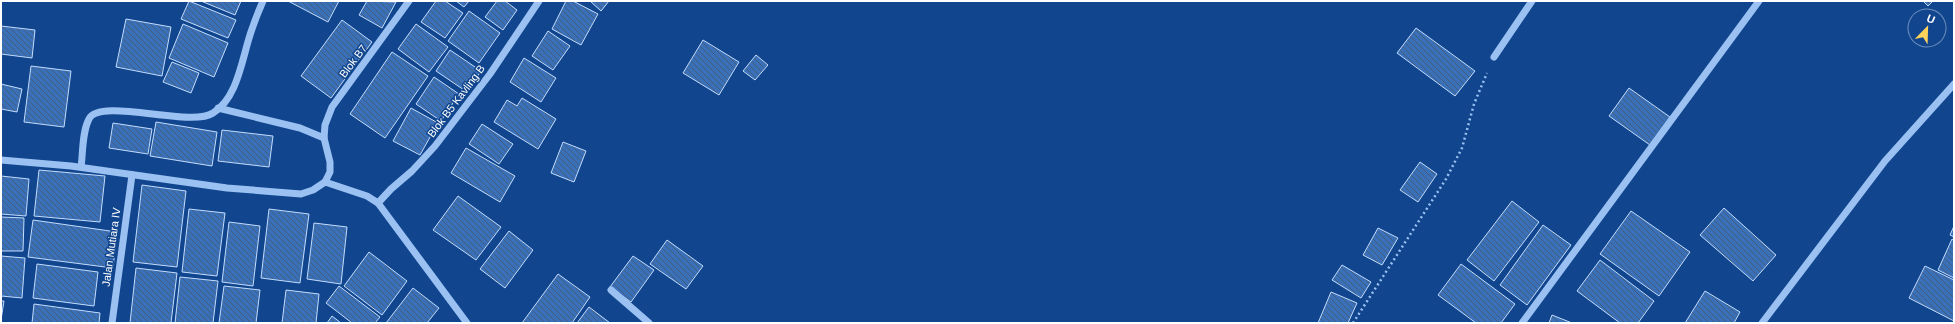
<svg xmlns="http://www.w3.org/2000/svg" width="1955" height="324" font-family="Helvetica,sans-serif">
	<defs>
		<pattern id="building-back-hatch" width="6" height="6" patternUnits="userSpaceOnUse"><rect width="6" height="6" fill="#3a70b8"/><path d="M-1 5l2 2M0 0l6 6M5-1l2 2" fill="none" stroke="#445c7d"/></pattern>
	</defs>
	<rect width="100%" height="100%" fill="#11468f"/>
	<g fill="url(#building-back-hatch)" stroke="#c2dcfd">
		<polygon points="189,1 236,20 228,38 181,19"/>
		<polygon points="201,1 241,1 235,15"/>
		<polygon points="288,1 339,1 328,22"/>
		<polygon points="367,1 396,2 382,28 359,15"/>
		<polygon points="436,1 445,1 463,13 445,38 421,22"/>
		<polygon points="456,1 469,1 464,7"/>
		<polygon points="497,1 505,1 517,10 503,30 485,17"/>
		<polygon points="566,1 573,1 598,14 581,45 552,29"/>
		<polygon points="590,1 609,1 601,11"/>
		<polygon points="1923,1 1933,1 1928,6"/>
		<polygon points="469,11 500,33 479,63 448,41"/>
		<polygon points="126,19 171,27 162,76 116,67"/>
		<polygon points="342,20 372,42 331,98 301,76"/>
		<polygon points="183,24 228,43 214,77 169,58"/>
		<polygon points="416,24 448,47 429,72 398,49"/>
		<polygon points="1,26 35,30 32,58 1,54"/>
		<polygon points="1416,28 1475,71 1455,96 1397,53"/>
		<polygon points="548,31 570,46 553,70 532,56"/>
		<polygon points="703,40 739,62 719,95 683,73"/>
		<polygon points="450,50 481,71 467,92 436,71"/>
		<polygon points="392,52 428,76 385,138 350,114"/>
		<polygon points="756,55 768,65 755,80 743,71"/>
		<polygon points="524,58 556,78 541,102 510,82"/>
		<polygon points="172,62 199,73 191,93 163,82"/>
		<polygon points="31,66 71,71 64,127 24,122"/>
		<polygon points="434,77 459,94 441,121 416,104"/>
		<polygon points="1,84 22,89 17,112 1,109"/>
		<polygon points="1629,88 1670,117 1650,145 1609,116"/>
		<polygon points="522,98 556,119 538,149 494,122 507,100 517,106"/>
		<polygon points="411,108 438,123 420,155 393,141"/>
		<polygon points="156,122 217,132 212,166 150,156"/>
		<polygon points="113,123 152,129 148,154 109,148"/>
		<polygon points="482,124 513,144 499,164 469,144"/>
		<polygon points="222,130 273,136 269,167 218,161"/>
		<polygon points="563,142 586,151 574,182 551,173"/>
		<polygon points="466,148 515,176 500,202 451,173"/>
		<polygon points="1420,162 1437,174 1418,202 1400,190"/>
		<polygon points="39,170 105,176 100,222 34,216"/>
		<polygon points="1,176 29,179 26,216 1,214"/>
		<polygon points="142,185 186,191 177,267 133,262"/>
		<polygon points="458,196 501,227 476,260 433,230"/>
		<polygon points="1512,201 1539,222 1494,281 1467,260"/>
		<polygon points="1724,208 1776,255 1753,281 1700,235"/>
		<polygon points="189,209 225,213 217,276 182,272"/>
		<polygon points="269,209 309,214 300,283 261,278"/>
		<polygon points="1631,211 1690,252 1659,296 1600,254"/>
		<polygon points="1,217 24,218 23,251 1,251"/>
		<polygon points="33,220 117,232 113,268 28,257"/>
		<polygon points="229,222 260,226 253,286 222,282"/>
		<polygon points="314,223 347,227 341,284 307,279"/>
		<polygon points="1543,225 1571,245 1527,305 1500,285"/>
		<polygon points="1954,226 1954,237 1950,235"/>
		<polygon points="1378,228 1398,238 1382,265 1363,255"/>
		<polygon points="509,231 533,250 505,288 480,269"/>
		<polygon points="1952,239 1954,240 1954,278 1938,270"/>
		<polygon points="667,240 703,266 686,289 650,264"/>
		<polygon points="369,252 407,281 382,315 344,286"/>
		<polygon points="1,256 25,258 22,298 1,296"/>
		<polygon points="633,256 654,270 631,302 610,287"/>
		<polygon points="1600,260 1654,301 1638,323 1620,323 1577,291"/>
		<polygon points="37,264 98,272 94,306 33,298"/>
		<polygon points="1461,264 1515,304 1501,323 1476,323 1438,295"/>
		<polygon points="1342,265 1371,282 1361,298 1332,280"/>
		<polygon points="1925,266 1954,280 1954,321 1909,298"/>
		<polygon points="136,268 177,273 171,323 130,323"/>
		<polygon points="558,274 590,297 572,323 522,323"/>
		<polygon points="180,277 218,281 213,323 175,323"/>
		<polygon points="224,286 260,290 256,323 219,323"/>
		<polygon points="339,286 380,317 375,323 352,323 326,303"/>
		<polygon points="413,288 439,308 427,323 386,323"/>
		<polygon points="286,290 319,294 316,323 282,323"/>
		<polygon points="1705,291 1740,312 1734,323 1685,323"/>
		<polygon points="1331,292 1357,303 1348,323 1318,323"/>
		<polygon points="1,301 4,301 1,320"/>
		<polygon points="34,304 100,313 99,323 32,323"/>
		<polygon points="589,307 610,323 577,323"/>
		<polygon points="1552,315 1572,323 1549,323"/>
		<polygon points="332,316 341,323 327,323"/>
	</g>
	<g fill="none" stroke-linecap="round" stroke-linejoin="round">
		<polyline stroke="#9bc1f2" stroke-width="2.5" stroke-dasharray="2 3" stroke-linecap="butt" points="1353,323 1446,179 1462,148 1474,104 1487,73"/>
		<g stroke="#9bc1f2" stroke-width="7">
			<polyline points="1494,57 1532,1"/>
			<polyline points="218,108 300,128 324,138"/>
			<polyline points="1,160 71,166 227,188 301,194 313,190 325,182 330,172 330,162 324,138 325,125 332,107 409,1"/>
			<path d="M 81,167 C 83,153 82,132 89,119 C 100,97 191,128 213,113 C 239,97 242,56 252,29 C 255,20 259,10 263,1"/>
			<polyline points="325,182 367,196 378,203 467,323"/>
			<polyline points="378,203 391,189 412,171 435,146 490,74 539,1"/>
			<polyline points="611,290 649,323"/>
			<polyline points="112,323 132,175"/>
			<polyline points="1522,323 1759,1"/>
			<polyline points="1762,323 1885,161 1954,84"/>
		</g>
	</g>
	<g text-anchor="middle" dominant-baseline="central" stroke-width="3" stroke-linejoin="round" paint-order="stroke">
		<g font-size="11" fill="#fff" stroke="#11468f">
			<text transform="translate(353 61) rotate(-53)">Blok B7</text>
			<text transform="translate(456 101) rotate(-53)">Blok B5 Kavling B</text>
			<text transform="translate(111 247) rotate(-82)">Jalan Mutiara IV</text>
		</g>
	</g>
	<rect width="1955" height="324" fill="none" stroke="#ffffff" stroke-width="4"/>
	<g transform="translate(1927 28) rotate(23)"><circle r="19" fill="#11468f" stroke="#7090bc"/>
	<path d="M0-3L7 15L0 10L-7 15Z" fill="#ffd25c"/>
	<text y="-6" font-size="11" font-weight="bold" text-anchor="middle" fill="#ffffff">U</text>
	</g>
</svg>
